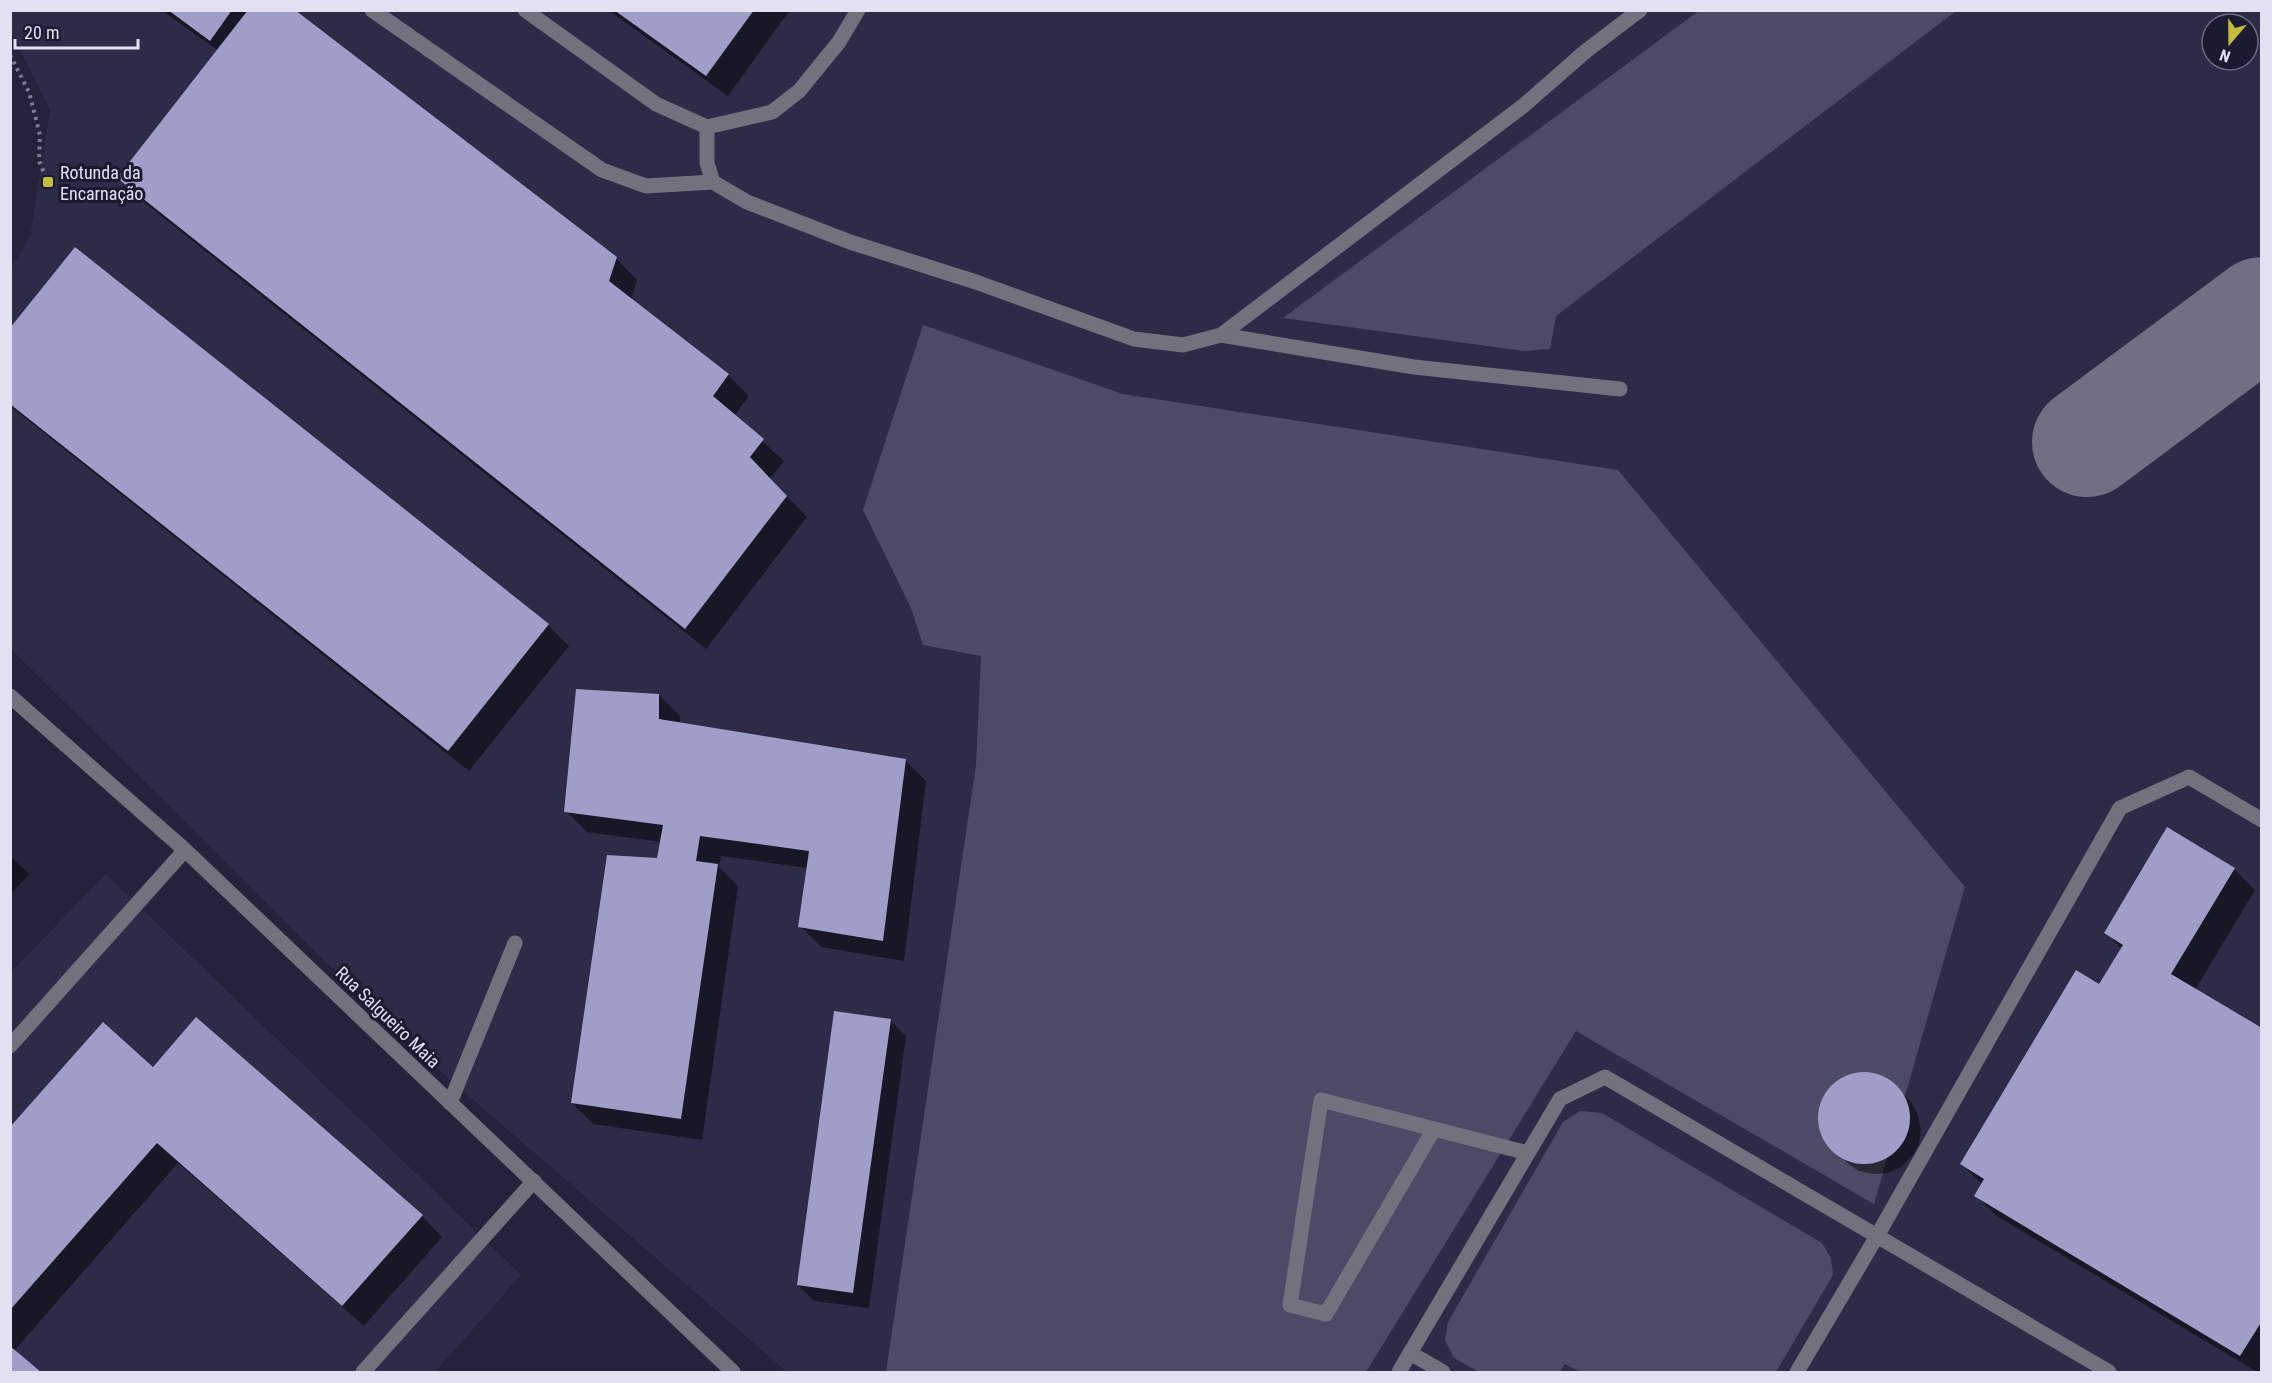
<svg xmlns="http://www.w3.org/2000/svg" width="2272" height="1383" font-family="'Roboto Condensed',sans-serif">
	<rect width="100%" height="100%" fill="#24233b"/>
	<g fill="#2d2b48" fill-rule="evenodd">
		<path d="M 11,10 L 2261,11 L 2261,1372 L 787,1372 L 400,1036 L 11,649 L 11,267 L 30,237 L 50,110 L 11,32 ZM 2212,24 L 2248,24 L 2248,60 L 2212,60 Z"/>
		<polygon points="106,874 521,1275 435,1372 11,1372 10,973"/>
	</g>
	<g fill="#4b4b68">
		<polygon points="1700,10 1956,11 1556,316 1550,349 1524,351 1283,318"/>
		<polygon points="923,325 1123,394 1618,470 1965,887 1874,1204 1576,1031 1366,1372 886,1372 976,765 981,656 923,645 911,608 863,510"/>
		<polygon points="1580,1111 1602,1113 1822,1243 1831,1258 1833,1275 1776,1372 1580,1372 1565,1364 1560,1372 1479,1372 1454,1358 1445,1340 1448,1322 1563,1122"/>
	</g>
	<g fill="#0007">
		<polygon points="161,10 292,10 616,258 637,280 631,300 728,375 749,396 734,416 784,461 770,479 807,517 706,649 140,199 119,178 219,51"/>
		<polygon points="608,10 790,10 728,96"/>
		<polygon points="10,331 548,625 569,646 469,771 10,406"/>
		<polygon points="659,695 680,716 680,724 905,760 926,781 904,961 821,947 800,926 808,868 721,856 719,867 738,886 702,1140 593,1124 572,1103 658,860 661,842 587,832 566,811"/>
		<polygon points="10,856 29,874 10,895"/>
		<polygon points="2234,869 2255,890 2195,990 2262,1030 2262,1372 2257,1372 1997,1216 1976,1196 1982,1184 1962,1164 2100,986 2122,949 2106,933"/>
		<polygon points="890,1020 906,1036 869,1308 814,1301 798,1285"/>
		<polygon points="153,1069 422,1216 442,1237 364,1326 178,1163 14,1351 39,1372 10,1372 10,1129"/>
		<polygon points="1860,1074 1875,1075 1889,1080 1911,1102 1918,1115 1921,1130 1919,1144 1912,1156 1901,1167 1888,1173 1874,1174 1859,1171 1847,1163 1825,1140 1821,1126 1820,1111 1825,1097 1834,1085 1846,1077"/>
	</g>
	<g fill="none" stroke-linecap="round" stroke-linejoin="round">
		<polyline stroke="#707085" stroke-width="110" points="2087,442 2262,312"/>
	</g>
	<g fill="#9e9ec9">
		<polygon points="168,10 232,10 210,41"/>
		<polygon points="248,10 295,10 617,257 609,281 729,374 713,396 764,439 750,457 787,496 685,629 117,178"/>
		<polygon points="614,10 754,10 706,76"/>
		<polygon points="75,247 549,624 448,751 10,404 10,328"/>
		<polygon points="576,689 659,694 659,719 906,759 883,941 798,927 809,851 700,836 696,861 718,864 681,1119 571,1103 607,855 657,858 663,825 564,812"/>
		<polygon points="2167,827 2235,868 2171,974 2262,1028 2262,1321 2240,1356 1974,1196 1984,1179 1960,1164 2076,970 2099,984 2123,945 2104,933"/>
		<polygon points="834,1011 891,1019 853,1293 797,1285"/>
		<polygon points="196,1017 423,1215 342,1306 157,1143 10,1310 10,1127 103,1022 153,1067"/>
		<circle cx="1864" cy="1118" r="46"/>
		<polygon points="10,1346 41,1372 10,1372"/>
	</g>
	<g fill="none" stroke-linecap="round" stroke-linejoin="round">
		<polyline stroke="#7c7c90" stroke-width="4" stroke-dasharray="3 4.5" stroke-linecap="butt" points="10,55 29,92 40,135 39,161 48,182"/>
		<g stroke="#72727f" stroke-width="15">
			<polyline points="372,10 602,170 646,186 713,182"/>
			<polyline points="525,10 656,104 707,127 772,112 799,91 839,42 858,10"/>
			<polyline points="707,127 707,163 713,182 747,202 850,242 976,282 1134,339 1183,345 1221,335 1523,106 1586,51 1640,10"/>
			<polyline points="1221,335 1414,367 1620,389"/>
			<polyline points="10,696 185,850 733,1372"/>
			<polyline points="10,1046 185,850"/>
			<polyline points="450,1103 515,943"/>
			<polyline points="1434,1129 1326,1314 1290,1305 1321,1100 1528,1153"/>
			<polyline points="363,1372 534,1181"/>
			<polyline points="1399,1372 1410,1353"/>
			<polyline points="1443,1372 1410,1353 1560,1099 1605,1077 1877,1236 2120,808 2189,777 2262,820"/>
			<polyline points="1797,1372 1877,1236 2109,1372"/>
		</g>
	</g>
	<rect fill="#c6bc3c" stroke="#1b1a31" stroke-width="2" x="42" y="176" width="12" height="12" rx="3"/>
	<g text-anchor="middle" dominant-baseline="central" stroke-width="6" stroke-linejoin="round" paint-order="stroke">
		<g font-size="18" fill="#e1e1f2" stroke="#1b1a31" text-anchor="start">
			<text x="60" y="172">Rotunda da<tspan x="60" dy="21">Encarnação</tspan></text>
		</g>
		<g font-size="18" fill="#e1e1f2" stroke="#1b1a31">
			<text transform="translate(388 1017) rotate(44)">Rua Salgueiro Maia</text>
		</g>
	</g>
	<rect width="2272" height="1383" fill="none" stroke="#e1e1f2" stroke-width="24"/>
	<g transform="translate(2230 42) rotate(200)"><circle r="28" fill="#1b1a31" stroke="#6a6a7e" stroke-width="1.5"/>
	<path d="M0-4.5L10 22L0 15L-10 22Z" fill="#c6bc3c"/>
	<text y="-9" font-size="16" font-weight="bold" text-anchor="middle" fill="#e1e1f2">N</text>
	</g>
	<path d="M15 39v9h123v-9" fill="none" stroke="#e1e1f2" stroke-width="3"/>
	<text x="24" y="39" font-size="18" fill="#e1e1f2" stroke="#1b1a31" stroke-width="4.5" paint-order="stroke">20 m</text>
</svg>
